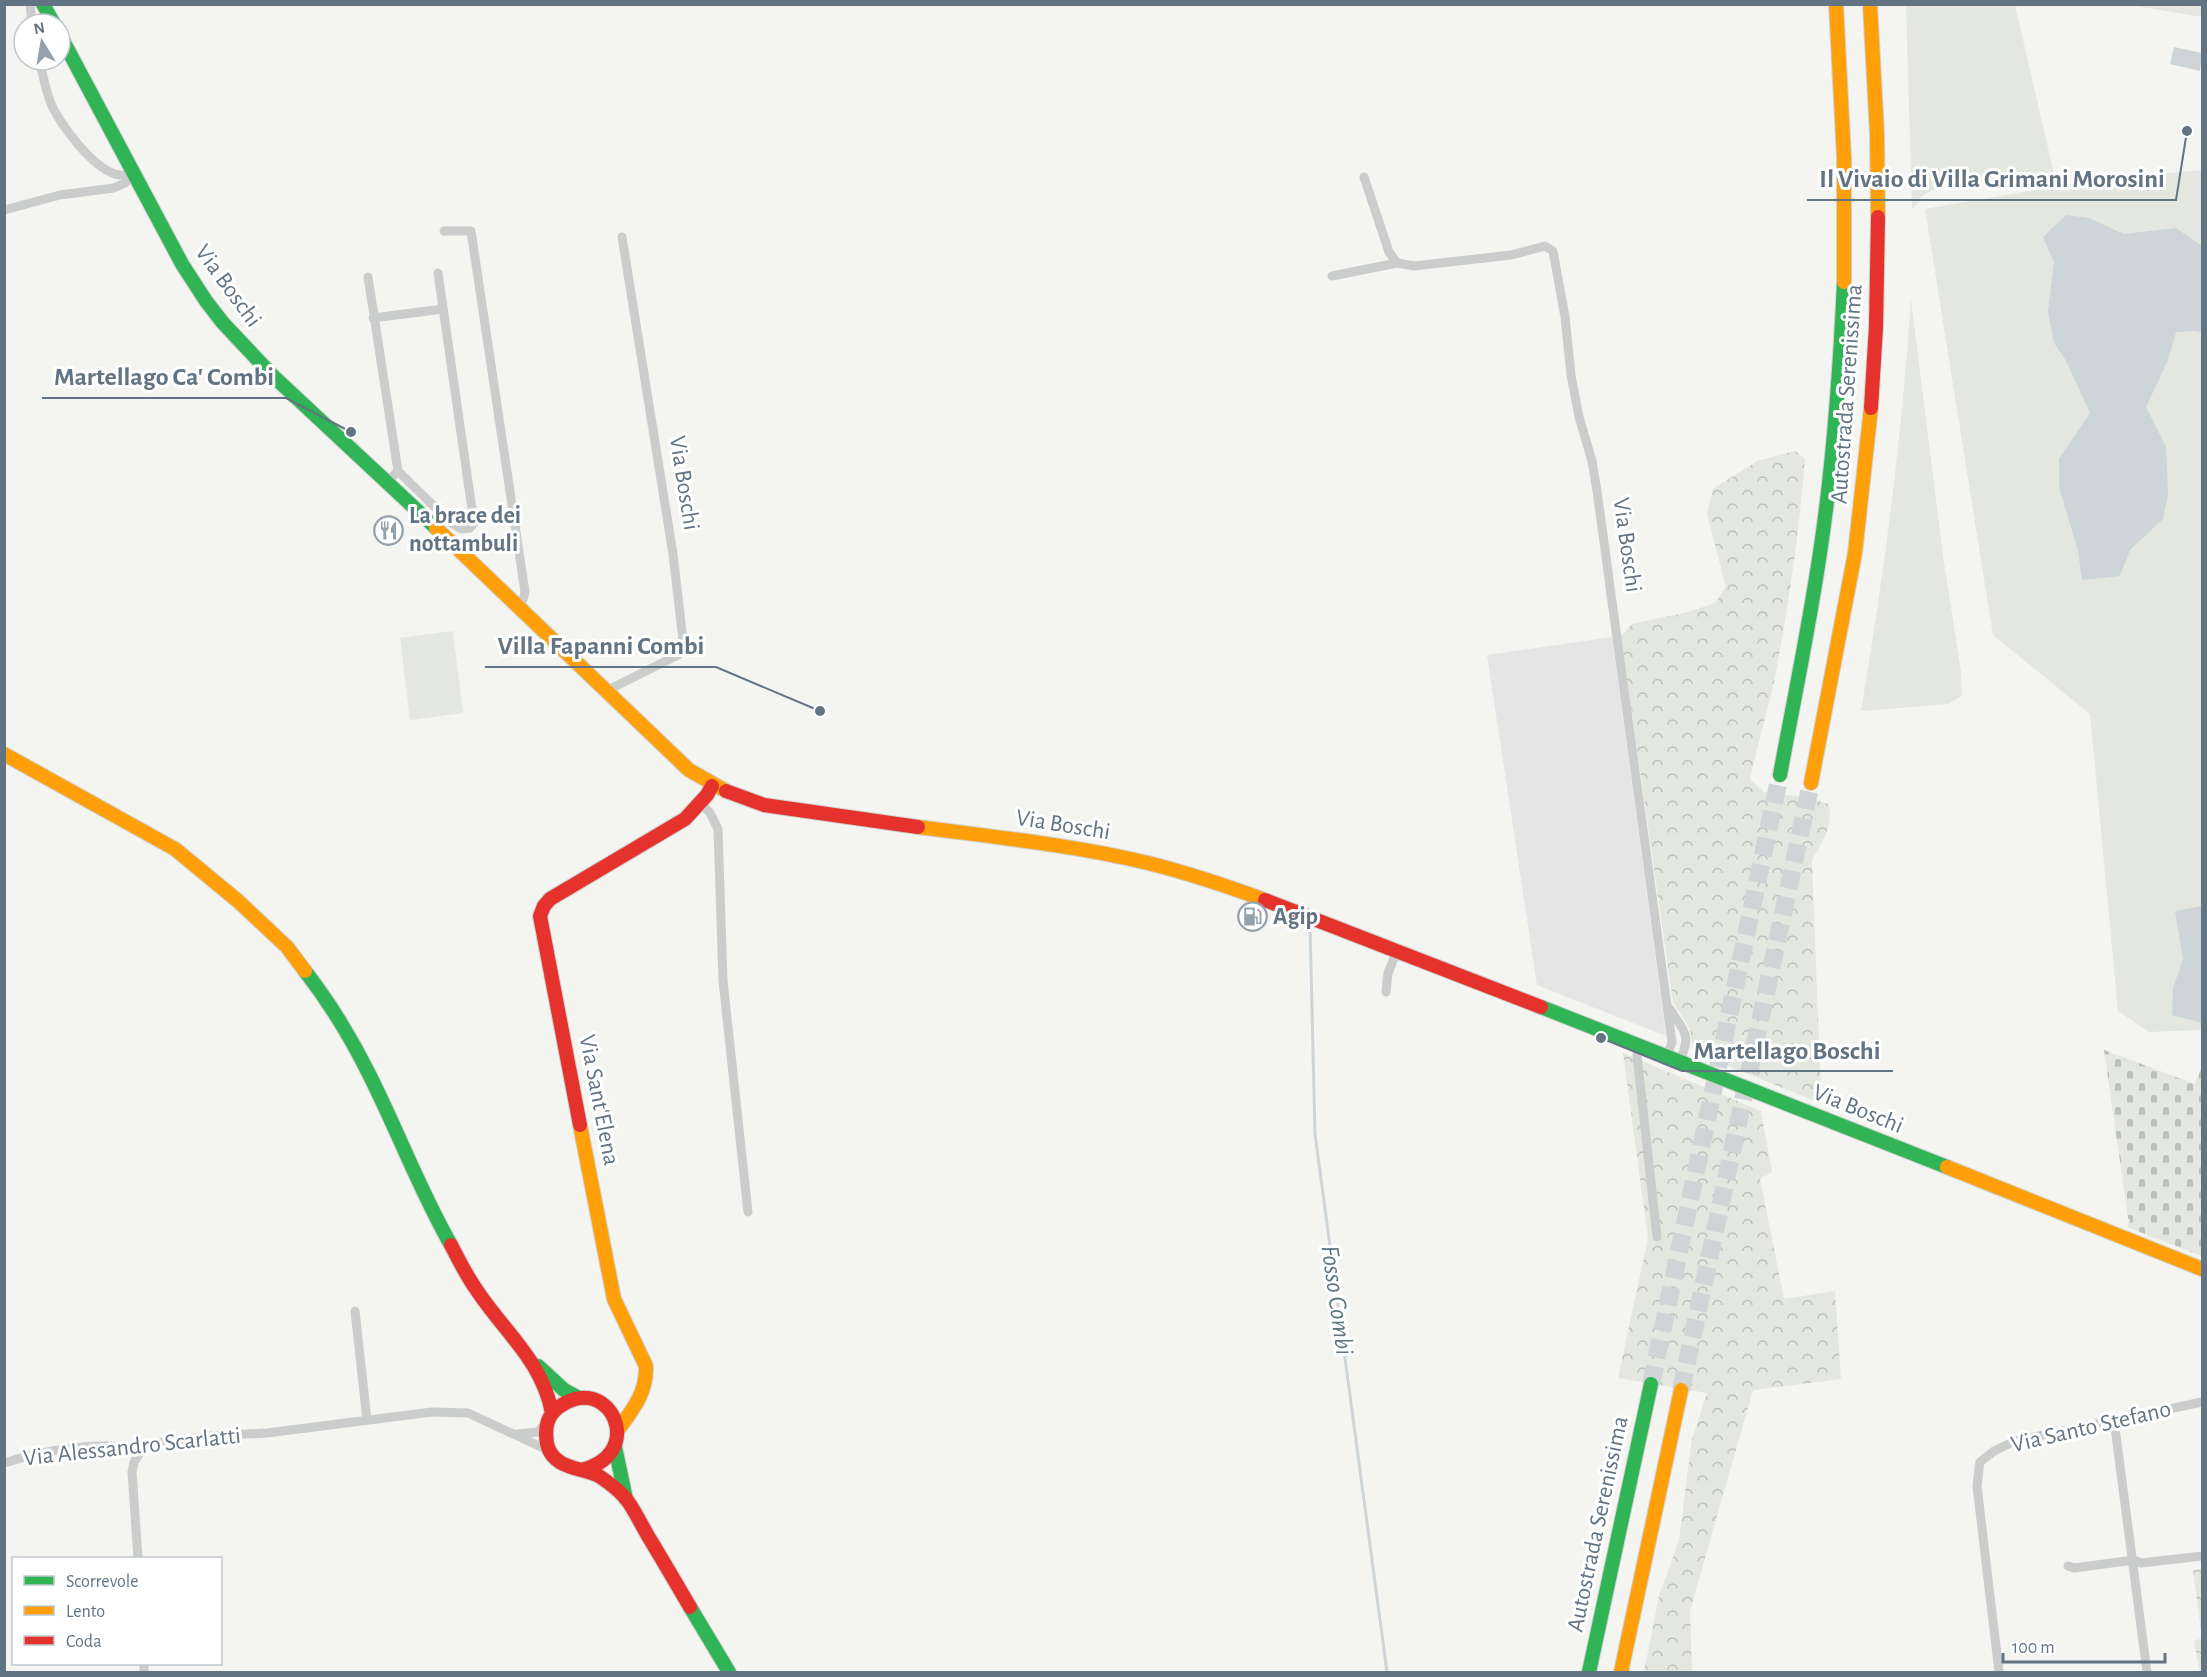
<svg xmlns="http://www.w3.org/2000/svg" width="2207" height="1677" font-family="'Alegreya Sans',sans-serif">
	<defs>
		<pattern id="cemetery-stones" width="16" height="16" patternUnits="userSpaceOnUse" patternTransform="scale(1.5)"><rect width="16" height="16" fill="#e3e7df"/><path d="M2 7V4a2 2 0 0 1 4 0v3zM10 15v-3a2 2 0 0 1 4 0v3z" fill="#bbc0ba"/></pattern>
		<pattern id="park-crowns" width="20" height="18" patternUnits="userSpaceOnUse" patternTransform="scale(1.5)"><rect width="20" height="18" fill="#e3e7df"/><path d="M2 6a3 3 0 1 1 6 0M12 15a3 3 0 1 1 6 0" fill="none" stroke="#bbc0ba"/></pattern>
	</defs>
	<rect width="100%" height="100%" fill="#f4f4f1"/>
	<polygon fill="#e4e5e4" points="1612,637 1666,1036 1537,985 1487,655"/>
	<g fill="#e3e7df">
		<polygon points="1906,5 2015,5 2054,174 1940,186 1922,196 1912,210"/>
		<polygon points="2131,5 2202,5 2202,17"/>
		<polygon points="2202,170 2202,1030 2149,1032 2118,1011 2090,714 1993,635 1925,209 2100,179"/>
		<path d="M 1911,299 L 1943,556 L 1961,672 L 1962,696 L 1948,704 L 1861,711 C 1884,574 1902,438 1911,299 Z"/>
		<polygon points="453,631 463,713 410,720 400,638"/>
	</g>
	<polygon fill="url(#cemetery-stones)" points="2104,1050 2195,1084 2202,1066 2202,1256 2127,1227 2130,1220 2128,1218"/>
	<g fill="url(#park-crowns)">
		<path d="M 1795,451 L 1805,459 C 1799,532 1789,605 1775,677 C 1768,711 1757,745 1750,779 L 1764,792 L 1805,797 L 1828,804 C 1835,824 1822,842 1812,860 L 1821,1095 L 1818,1102 L 1693,1052 L 1690,1029 L 1673,1002 L 1621,636 L 1632,624 L 1688,612 L 1715,603 L 1726,587 L 1707,514 L 1713,489 L 1757,461 Z"/>
		<polygon points="1623,1053 1761,1111 1772,1172 1760,1179 1784,1299 1835,1291 1841,1379 1753,1390 1690,1611 1692,1672 1644,1672 1659,1596 1679,1540 1692,1439 1707,1393 1618,1378 1648,1238"/>
		<polygon points="2202,1569 2202,1672 2200,1672 2194,1641 2202,1638 2193,1570"/>
	</g>
	<g fill="#cdd5d8">
		<polygon points="2174,47 2202,53 2200,71 2170,64"/>
		<polygon points="2066,215 2089,218 2124,234 2176,228 2202,246 2202,332 2194,331 2176,332 2168,360 2146,407 2166,447 2168,494 2163,519 2130,550 2120,576 2082,580 2078,551 2059,487 2059,459 2090,413 2065,359 2054,343 2048,312 2054,262 2043,237"/>
		<polygon points="2202,906 2202,1023 2172,1015 2173,988 2183,959 2175,911"/>
	</g>
	<g fill="none" stroke-linecap="round" stroke-linejoin="round">
		<polyline stroke="#cdd5d8" stroke-width="3" points="1310,925 1315,1134 1387,1672"/>
		<g stroke="#d0d4d6" stroke-width="18" stroke-dasharray="18 9" stroke-linecap="butt">
			<polyline points="1651,1384 1780,775"/>
			<polyline points="1681,1390 1811,783"/>
		</g>
		<defs>
			<g id="fast">
				<polyline points="43,4 54,24"/>
				<polyline points="60,35 182,264 206,301 223,323 272,375 436,528"/>
				<path d="M 1780,775 C 1794,699 1810,623 1821,546 C 1834,458 1840,370 1844,282"/>
				<path d="M 305,971 C 329,1002 350,1036 368,1072 C 397,1129 419,1189 451,1245"/>
				<polyline points="1541,1007 1947,1167"/>
				<polyline points="538,1366 564,1390 579,1398"/>
				<polyline points="615,1447 626,1499"/>
				<polyline points="690,1607 729,1672"/>
				<polyline points="1589,1672 1651,1384"/>
			</g>
			<g id="slow">
				<polyline points="1836,4 1844,158 1844,282"/>
				<polyline points="1870,4 1877,134 1878,217"/>
				<polyline points="436,528 689,770 726,791"/>
				<polyline points="4,754 175,849 238,901 287,947 305,971"/>
				<polyline points="1811,783 1855,553 1871,408"/>
				<path d="M 918,827 C 994,837 1073,845 1148,863 C 1188,873 1227,886 1265,900"/>
				<path d="M 580,1125 L 614,1299 L 646,1366 C 647,1393 632,1411 617,1431"/>
				<polyline points="1947,1167 2202,1269"/>
				<polyline points="1621,1672 1681,1390"/>
			</g>
			<g id="jam">
				<polyline points="1871,408 1876,327 1878,217"/>
				<polyline points="726,791 764,805 918,827"/>
				<polyline points="1265,900 1541,1007"/>
				<polyline points="580,1125 540,916 544,906 550,899 685,819 707,795 712,786"/>
				<path d="M 451,1245 C 459,1260 466,1275 476,1289 C 504,1332 542,1360 552,1413"/>
				<path d="M 581,1470 C 641,1456 617,1388 575,1399 C 564,1402 552,1410 548,1421 C 545,1429 546,1436 547,1444 C 553,1469 580,1467 599,1476 C 608,1482 620,1491 627,1500 C 635,1511 641,1524 648,1536 C 662,1559 676,1583 690,1607"/>
			</g>
		</defs>
		<use href="#fast" stroke="#d0d2d1" stroke-width="16"/>
		<use href="#slow" stroke="#d0d2d1" stroke-width="16"/>
		<use href="#jam" stroke="#d0d2d1" stroke-width="16"/>
		<g stroke="#cbcdcd" stroke-width="9">
			<polyline points="30,4 32,24"/>
			<path d="M 39,60 C 43,74 45,88 50,101 C 58,123 96,173 120,175 C 124,176 130,174 134,174"/>
			<polyline points="1364,177 1389,252 1397,263"/>
			<polyline points="4,210 60,195 114,188 125,183 134,174"/>
			<polyline points="444,231 471,231 525,592 523,600 517,607"/>
			<polyline points="1332,276 1397,263 1414,266 1511,255 1545,246 1553,251 1565,317 1571,375 1579,417 1592,461 1597,491 1671,1035 1672,1042 1667,1056"/>
			<polyline points="368,277 398,471"/>
			<polyline points="373,318 443,309"/>
			<polyline points="387,482 398,471 451,523 462,529 470,528 474,523 438,273"/>
			<polyline points="607,692 612,688 678,655 684,649 673,554 622,237"/>
			<polyline points="700,802 710,813 718,829 723,981 748,1212"/>
			<polyline points="1386,992 1388,973 1397,951"/>
			<path d="M 1670,1009 C 1684,1033 1692,1032 1680,1061"/>
			<polyline points="1640,1045 1637,1055 1657,1237"/>
			<polyline points="355,1311 367,1420"/>
			<polyline points="2114,1420 2147,1672"/>
			<polyline points="517,1434 538,1432 547,1422"/>
			<path d="M 4,1463 C 41,1451 104,1439 141,1451 L 149,1446 L 163,1442 L 208,1436 L 267,1433 L 432,1412 L 468,1413 L 550,1451"/>
			<polyline points="138,1558 132,1472 134,1462 141,1451"/>
			<polyline points="2068,1566 2074,1568 2134,1560 2141,1563 2202,1556"/>
			<polyline points="144,1664 144,1672"/>
			<polyline points="1999,1672 1977,1486 1980,1462 1994,1451 2015,1441 2202,1402"/>
		</g>
		<use href="#fast" stroke="#30b455" stroke-width="14"/>
		<use href="#slow" stroke="#ff9f0a" stroke-width="14"/>
		<use href="#jam" stroke="#e5322d" stroke-width="14"/>
	</g>
	<defs>
		<symbol id="restaurant-ring" viewBox="-11 -11 22 22"><circle r="9.5" fill="#fff" stroke="#95a1aa" stroke-width="1.5"/><path d="M-5-6h1v4h1v-4h1v4h1v-4h1v5L-1.5 .5V6h-2V.5L-5-1ZM5-6V6H3V1.5H1.5Q1.5-4 5-6Z" fill="#95a1aa"/></symbol>
		<symbol id="fuel-ring" viewBox="-11 -11 22 22"><circle r="9.5" fill="#fff" stroke="#95a1aa" stroke-width="1.5"/><path d="M-5.5-6h7V0h2V4h1.3V-2.5L3-4.5l.8-.8L6-3V5H2.5V1h-1V6h-7ZM-4.2-4.7v3.2H.2V-4.7Z" fill="#95a1aa"/></symbol>
	</defs>
	<g fill-rule="evenodd">
		<use href="#restaurant-ring" x="372" y="514" width="33" height="33"/>
		<use href="#fuel-ring" x="1236" y="900" width="33" height="33"/>
	</g>
	<g text-anchor="middle" dominant-baseline="central" stroke-width="6" stroke-linejoin="round" paint-order="stroke">
		<g font-size="24" fill="#627483" stroke="#fff">
			<text transform="translate(228 286) rotate(54)">Via Boschi</text>
			<text transform="translate(1847 394) rotate(-86)">Autostrada Serenissima</text>
			<text transform="translate(684 483) rotate(81)">Via Boschi</text>
			<text transform="translate(1627 545) rotate(82)">Via Boschi</text>
			<text transform="translate(1063 825) rotate(9)">Via Boschi</text>
			<text transform="translate(599 1100) rotate(79)">Via Sant'Elena</text>
			<text transform="translate(1858 1109) rotate(22)">Via Boschi</text>
			<text transform="translate(2091 1427) rotate(-13)">Via Santo Stefano</text>
			<text transform="translate(132 1447) rotate(-6)">Via Alessandro Scarlatti</text>
			<text transform="translate(1598 1524) rotate(-78)">Autostrada Serenissima</text>
		</g>
		<g font-size="24" font-weight="bold" fill="#627483" stroke="#fff" text-anchor="start">
			<text x="409" y="516">La brace dei<tspan x="409" dy="28">nottambuli</tspan></text>
			<text x="1273" y="917">Agip</text>
		</g>
		<g font-size="26" font-style="italic" fill="#5d7781" stroke="#fff">
			<text transform="translate(1337 1300) rotate(82)">Fosso Combi</text>
		</g>
	</g>
	<path fill="none" stroke="#627483" stroke-width="2" d="M2187 131L2176 200H1807M351 432L286 398H42M820 711L716 667H485M1601 1038L1682 1071H1893"/>
	<g fill="#627483" stroke="#fff" stroke-width="2">
		<circle cx="2187" cy="131" r="6"/>
		<circle cx="351" cy="432" r="6"/>
		<circle cx="820" cy="711" r="6"/>
		<circle cx="1601" cy="1038" r="6"/>
	</g>
	<g font-size="26" text-anchor="middle" font-weight="bold" fill="#627483" stroke="#fff" stroke-width="6" stroke-linejoin="round" paint-order="stroke">
		<text x="1992" y="187">Il Vivaio di Villa Grimani Morosini</text>
		<text x="164" y="385">Martellago Ca' Combi</text>
		<text x="601" y="654">Villa Fapanni Combi</text>
		<text x="1787" y="1059">Martellago Boschi</text>
	</g>
	<rect width="2207" height="1677" fill="none" stroke="#627483" stroke-width="12"/>
	<rect x="12" y="1557" width="210" height="108" fill="#ffffff" stroke="#c0c7cd" stroke-width="1.5"/>
	<rect x="24" y="1576" width="30" height="9" fill="#30b455" stroke="#c0c7cd" stroke-width="1.5"/>
	<text x="66" y="1587" font-size="18" fill="#627483">Scorrevole</text>
	<rect x="24" y="1606" width="30" height="9" fill="#ff9f0a" stroke="#c0c7cd" stroke-width="1.5"/>
	<text x="66" y="1617" font-size="18" fill="#627483">Lento</text>
	<rect x="24" y="1636" width="30" height="9" fill="#e5322d" stroke="#c0c7cd" stroke-width="1.5"/>
	<text x="66" y="1647" font-size="18" fill="#627483">Coda</text>
	<g transform="translate(42 42) rotate(349)"><circle r="28" fill="#ffffff" stroke="#c0c7cd" stroke-width="1.5"/>
	<path d="M0-4.5L10 22L0 15L-10 22Z" fill="#95a1aa"/>
	<text y="-9" font-size="16" font-weight="bold" text-anchor="middle" fill="#627483">N</text>
	</g>
	<path d="M2003 1653v9h162v-9" fill="none" stroke="#627483" stroke-width="3"/>
	<text x="2012" y="1653" font-size="18" fill="#627483" stroke="#ffffff" stroke-width="4.5" paint-order="stroke">100 m</text>
</svg>
